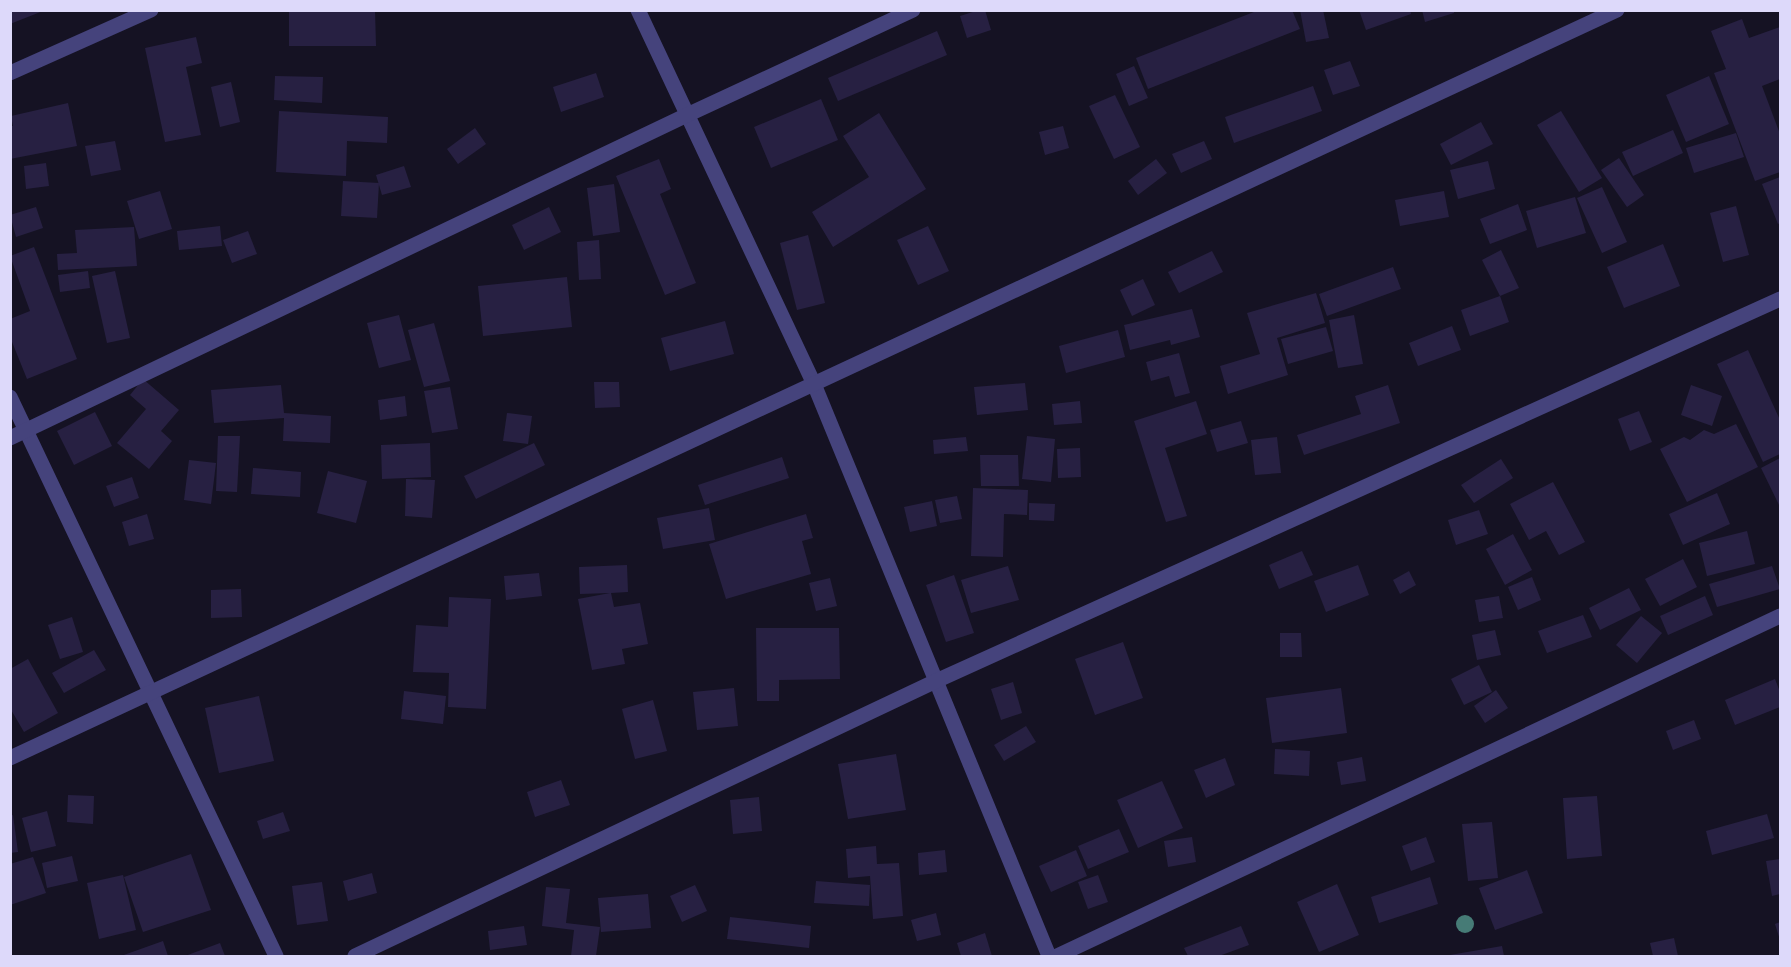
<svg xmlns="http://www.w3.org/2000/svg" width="1791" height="967" font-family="'Space Grotesk',sans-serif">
	<rect width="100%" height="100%" fill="#151223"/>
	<g fill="#272042">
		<polygon points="10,10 43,10 43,11 10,24"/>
		<polygon points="289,10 375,10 376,46 289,46"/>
		<polygon points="979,10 985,10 991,30 967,38 960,16"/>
		<polygon points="1259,10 1292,10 1300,29 1148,89 1136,58"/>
		<polygon points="1300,10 1323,10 1329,38 1306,42"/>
		<polygon points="1359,10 1410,10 1411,14 1366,30"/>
		<polygon points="1422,10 1454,10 1454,13 1425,22"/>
		<polygon points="1742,19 1749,38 1780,27 1780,79 1762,86 1780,134 1780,172 1755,181 1714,73 1726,69 1711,31"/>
		<polygon points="937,31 947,55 838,101 828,78"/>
		<polygon points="196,37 202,63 186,67 201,135 165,142 145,48"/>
		<polygon points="1350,61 1360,86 1333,95 1324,70"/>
		<polygon points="1134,66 1148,98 1129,106 1116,74"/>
		<polygon points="596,73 604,97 561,112 553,87"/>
		<polygon points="275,76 323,77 322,103 274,100"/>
		<polygon points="1709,76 1729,124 1686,142 1666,95"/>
		<polygon points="231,82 240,122 220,127 211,87"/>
		<polygon points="1313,86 1322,111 1234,143 1225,117"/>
		<polygon points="1115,95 1140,147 1114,159 1089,106"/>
		<polygon points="821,99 838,140 771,168 754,127"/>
		<polygon points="68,103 77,146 10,159 10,126 13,126 11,116"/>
		<polygon points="279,111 388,117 387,143 347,141 346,176 276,172"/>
		<polygon points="1561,111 1602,178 1579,192 1537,125"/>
		<polygon points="879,113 926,189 833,247 812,212 869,177 843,136"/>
		<polygon points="1481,122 1493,144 1451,165 1440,144"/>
		<polygon points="1063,126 1069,148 1045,155 1039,132"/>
		<polygon points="475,128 486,144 458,164 447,149"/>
		<polygon points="1673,130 1683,153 1633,176 1622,152"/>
		<polygon points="1736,133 1744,157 1694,173 1686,148"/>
		<polygon points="115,141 121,170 91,176 85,146"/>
		<polygon points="1204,141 1212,159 1181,173 1172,154"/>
		<polygon points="1619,158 1644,195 1627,207 1601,170"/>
		<polygon points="659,159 671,189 660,194 696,283 665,295 616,176"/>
		<polygon points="1156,159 1167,173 1138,195 1128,181"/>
		<polygon points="1488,161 1495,189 1458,199 1450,170"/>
		<polygon points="46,163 49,186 26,189 24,166"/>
		<polygon points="404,166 411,187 382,195 376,175"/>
		<polygon points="1780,177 1780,223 1778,224 1762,184"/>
		<polygon points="343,181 379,183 377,218 341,216"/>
		<polygon points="614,184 620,232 593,236 587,188"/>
		<polygon points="1602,187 1627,242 1602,253 1577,198"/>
		<polygon points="160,191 172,229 139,239 127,201"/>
		<polygon points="1444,191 1449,217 1400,226 1395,200"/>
		<polygon points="1575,197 1586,233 1537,248 1526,211"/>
		<polygon points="1518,204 1527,230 1490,244 1480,219"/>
		<polygon points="1736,206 1749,255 1723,262 1710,213"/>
		<polygon points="36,207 43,228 16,237 10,215"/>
		<polygon points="549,207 561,232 524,250 512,225"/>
		<polygon points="220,226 222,246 179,250 177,231"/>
		<polygon points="928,226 949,271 918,285 897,240"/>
		<polygon points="134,227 137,266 58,270 57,254 77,253 75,230"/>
		<polygon points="248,231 257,254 232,263 223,240"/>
		<polygon points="808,235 825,303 797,310 780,243"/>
		<polygon points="599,240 601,279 579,280 577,242"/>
		<polygon points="1663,244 1680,286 1624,308 1607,267"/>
		<polygon points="34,247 77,359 27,379 10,337 10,319 30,311 10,256"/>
		<polygon points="1501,250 1519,288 1500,296 1482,260"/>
		<polygon points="1212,251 1223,272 1179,293 1168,272"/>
		<polygon points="1393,267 1401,289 1327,316 1319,294"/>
		<polygon points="88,271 90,288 60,292 58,275"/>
		<polygon points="115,271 130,338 107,343 92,276"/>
		<polygon points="567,277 572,327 483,336 478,286"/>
		<polygon points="1143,279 1155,305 1132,316 1120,290"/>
		<polygon points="1316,293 1325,323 1277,338 1288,375 1228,394 1220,366 1260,354 1247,313"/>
		<polygon points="1500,296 1509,322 1470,336 1461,310"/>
		<polygon points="1192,309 1200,337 1171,345 1170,340 1130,350 1124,325"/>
		<polygon points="399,315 411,360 379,368 367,323"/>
		<polygon points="1354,315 1363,364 1338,368 1329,320"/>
		<polygon points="725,321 734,354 670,371 661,338"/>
		<polygon points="434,323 450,381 424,387 408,330"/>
		<polygon points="1452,326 1461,350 1418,366 1409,343"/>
		<polygon points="1326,327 1333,351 1288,364 1281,339"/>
		<polygon points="1118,330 1125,357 1066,373 1059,346"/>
		<polygon points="1748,350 1780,420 1780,454 1763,462 1717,364"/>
		<polygon points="1179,353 1190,393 1175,397 1169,376 1151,381 1146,362"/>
		<polygon points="143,379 179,410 161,431 172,441 149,469 117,443 146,409 130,395"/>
		<polygon points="594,382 619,382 620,407 595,408"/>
		<polygon points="1025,383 1028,410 977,415 974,387"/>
		<polygon points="281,385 284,413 331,416 330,443 283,441 284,418 214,423 211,390"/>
		<polygon points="1388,385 1400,423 1304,455 1297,435 1361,414 1355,396"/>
		<polygon points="1691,385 1722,396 1712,426 1681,415"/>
		<polygon points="450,387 458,429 432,433 424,391"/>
		<polygon points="405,396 407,416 380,420 378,400"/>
		<polygon points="1080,401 1082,423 1054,425 1052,404"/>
		<polygon points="1196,401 1207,434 1165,448 1187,516 1166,522 1134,421"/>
		<polygon points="1639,411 1652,442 1630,451 1618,419"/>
		<polygon points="95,412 112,446 74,465 57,431"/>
		<polygon points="507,413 532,416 528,444 503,441"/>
		<polygon points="1241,421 1248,443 1217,452 1210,430"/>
		<polygon points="1736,424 1758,467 1687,502 1660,449 1684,437 1690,440 1704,430 1714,434"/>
		<polygon points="218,436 240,436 237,492 216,491"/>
		<polygon points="1027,436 1055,439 1051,482 1022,479"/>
		<polygon points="966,437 968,451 934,454 933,440"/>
		<polygon points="1277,437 1281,473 1255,475 1251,440"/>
		<polygon points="430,443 431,477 382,479 381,445"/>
		<polygon points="534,443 545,465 476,499 464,476"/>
		<polygon points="1080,448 1081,477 1058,478 1057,449"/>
		<polygon points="980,455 1018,455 1019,486 981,486"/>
		<polygon points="782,457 789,478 705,505 698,485"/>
		<polygon points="1780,458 1780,507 1761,468"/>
		<polygon points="1501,459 1513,478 1474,503 1461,485"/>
		<polygon points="189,460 216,463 211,504 184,500"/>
		<polygon points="253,468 301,472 300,497 251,494"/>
		<polygon points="328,471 367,481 356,523 317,513"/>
		<polygon points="132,477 139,498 114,507 106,486"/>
		<polygon points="406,479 435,480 432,518 405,516"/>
		<polygon points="1553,482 1585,542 1559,555 1546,531 1529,540 1510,504"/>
		<polygon points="973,488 1028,490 1027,515 1004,514 1003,557 971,556"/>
		<polygon points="1717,493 1730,524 1683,545 1669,514"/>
		<polygon points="957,496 962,519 940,523 935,500"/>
		<polygon points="932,501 937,526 910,532 904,507"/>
		<polygon points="1029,503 1055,504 1054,521 1029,520"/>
		<polygon points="709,508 715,540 663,549 657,518"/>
		<polygon points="1479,510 1488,534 1456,545 1448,520"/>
		<polygon points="147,514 154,539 129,546 122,522"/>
		<polygon points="806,514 813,538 802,541 811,574 726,599 709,544"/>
		<polygon points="1747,531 1755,564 1707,576 1699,543"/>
		<polygon points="1513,534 1532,570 1505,585 1486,549"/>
		<polygon points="1302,551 1313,575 1279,589 1269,565"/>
		<polygon points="1683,559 1697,587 1660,606 1645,579"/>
		<polygon points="627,565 628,592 611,593 614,607 640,603 648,644 622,649 625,664 592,670 578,599 610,593 580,594 579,567"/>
		<polygon points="1358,565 1369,595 1326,612 1314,581"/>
		<polygon points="1008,566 1019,600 971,613 961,580"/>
		<polygon points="1772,566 1780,589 1717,607 1709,584"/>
		<polygon points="1409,571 1416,585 1400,594 1393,580"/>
		<polygon points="539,573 542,596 506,600 504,576"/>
		<polygon points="954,575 974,633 946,642 926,585"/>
		<polygon points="1532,577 1541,600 1518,610 1508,587"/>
		<polygon points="830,578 837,606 816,611 809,583"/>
		<polygon points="1629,588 1641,610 1600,630 1589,608"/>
		<polygon points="241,589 242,617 211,618 211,590"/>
		<polygon points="1499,596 1503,618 1479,622 1475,600"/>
		<polygon points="1705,596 1713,615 1668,635 1660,616"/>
		<polygon points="449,597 491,599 486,709 448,707 449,673 413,672 416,625 448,627"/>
		<polygon points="1583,615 1592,637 1547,653 1538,631"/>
		<polygon points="1641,616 1662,633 1637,663 1616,645"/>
		<polygon points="72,617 83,652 60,659 48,625"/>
		<polygon points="756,628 839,628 840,679 779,680 779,701 757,701"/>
		<polygon points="1495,630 1501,655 1477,660 1472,635"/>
		<polygon points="1280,633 1301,633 1302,657 1280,657"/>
		<polygon points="1123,642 1143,698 1095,715 1075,659"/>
		<polygon points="94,650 106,670 64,693 52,673"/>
		<polygon points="28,659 58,713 24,732 10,708 10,669"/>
		<polygon points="1479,665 1492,692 1464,705 1451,679"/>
		<polygon points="1775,679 1780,692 1780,707 1735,725 1725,700"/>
		<polygon points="1013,682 1022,713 1001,720 991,689"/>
		<polygon points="734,688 738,726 697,730 693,692"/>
		<polygon points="1341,688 1347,733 1272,743 1266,698"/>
		<polygon points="1496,690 1508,708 1485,723 1474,706"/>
		<polygon points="404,691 446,696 443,724 401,719"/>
		<polygon points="259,696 274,761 219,773 205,708"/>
		<polygon points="653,700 667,751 635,759 622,709"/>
		<polygon points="1694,720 1701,739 1673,750 1666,731"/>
		<polygon points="1026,726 1036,742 1004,761 994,745"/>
		<polygon points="1275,749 1310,751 1309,776 1274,774"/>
		<polygon points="896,754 906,810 848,819 838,764"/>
		<polygon points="1362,757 1366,781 1341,785 1337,762"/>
		<polygon points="1225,758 1235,785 1206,798 1194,770"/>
		<polygon points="561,780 570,805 535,817 527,792"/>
		<polygon points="1162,781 1183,828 1138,848 1117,800"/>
		<polygon points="68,795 94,796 93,824 67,822"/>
		<polygon points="1597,796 1602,856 1567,859 1563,798"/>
		<polygon points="759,797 762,831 733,834 730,800"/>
		<polygon points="47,811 56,846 31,852 22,818"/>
		<polygon points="283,812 290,831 263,839 257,821"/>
		<polygon points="1767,814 1774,838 1712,855 1706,831"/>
		<polygon points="13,815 18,852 10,853 10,816"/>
		<polygon points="1492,822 1498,878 1468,881 1462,824"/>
		<polygon points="1119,829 1129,852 1088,869 1078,846"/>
		<polygon points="1192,837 1196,862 1168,867 1164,841"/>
		<polygon points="1426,837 1435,862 1411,871 1402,846"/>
		<polygon points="876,846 877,864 899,863 903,916 873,919 870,876 848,878 846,849"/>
		<polygon points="945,850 947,872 919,875 918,853"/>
		<polygon points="1076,850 1087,876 1051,892 1039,866"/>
		<polygon points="191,854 211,910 143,932 124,877"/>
		<polygon points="72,856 78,881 47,888 42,863"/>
		<polygon points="33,857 46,893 10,905 10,864"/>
		<polygon points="1780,859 1780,894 1772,896 1766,861"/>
		<polygon points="1527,870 1543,913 1495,930 1479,888"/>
		<polygon points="372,873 377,893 348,901 343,881"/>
		<polygon points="123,875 136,930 99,939 87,883"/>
		<polygon points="1098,875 1108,902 1088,909 1078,882"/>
		<polygon points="1430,877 1438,904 1379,923 1371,897"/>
		<polygon points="816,881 870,885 869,906 814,903"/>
		<polygon points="322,882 328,921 297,925 292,886"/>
		<polygon points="1337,884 1359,935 1319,952 1297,902"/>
		<polygon points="695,885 707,911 682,922 670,896"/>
		<polygon points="546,887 570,889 566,923 600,927 596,956 571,956 574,930 542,926"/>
		<polygon points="648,894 651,928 601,932 598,898"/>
		<polygon points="936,913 941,935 917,941 911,920"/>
		<polygon points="730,917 811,926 809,948 727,939"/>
		<polygon points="1780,922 1780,940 1775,924"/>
		<polygon points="524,926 527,945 490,950 488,931"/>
		<polygon points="1241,926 1249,945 1219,956 1188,956 1184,948"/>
		<polygon points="985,933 992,956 961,956 957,943"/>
		<polygon points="1674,938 1678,956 1653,956 1650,943"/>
		<polygon points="163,941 168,956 121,956"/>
		<polygon points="220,943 225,956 185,956"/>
		<polygon points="1502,946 1504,956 1450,956 1450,955"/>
	</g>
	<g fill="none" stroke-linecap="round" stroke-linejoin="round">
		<g stroke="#45437c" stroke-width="15">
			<polyline points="638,10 814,384 1049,956"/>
			<polyline points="10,73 151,10"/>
			<polyline points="10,397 276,956"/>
			<polyline points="10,438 687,115 913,10"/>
			<polyline points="10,758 1617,10"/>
			<polyline points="355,956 936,681 1780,299"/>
			<polyline points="1057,956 1780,616"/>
		</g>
	</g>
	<circle fill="#467b76" cx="1465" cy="924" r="9"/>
	<rect width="1791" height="967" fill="none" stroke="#ddd9fa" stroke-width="24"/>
</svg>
